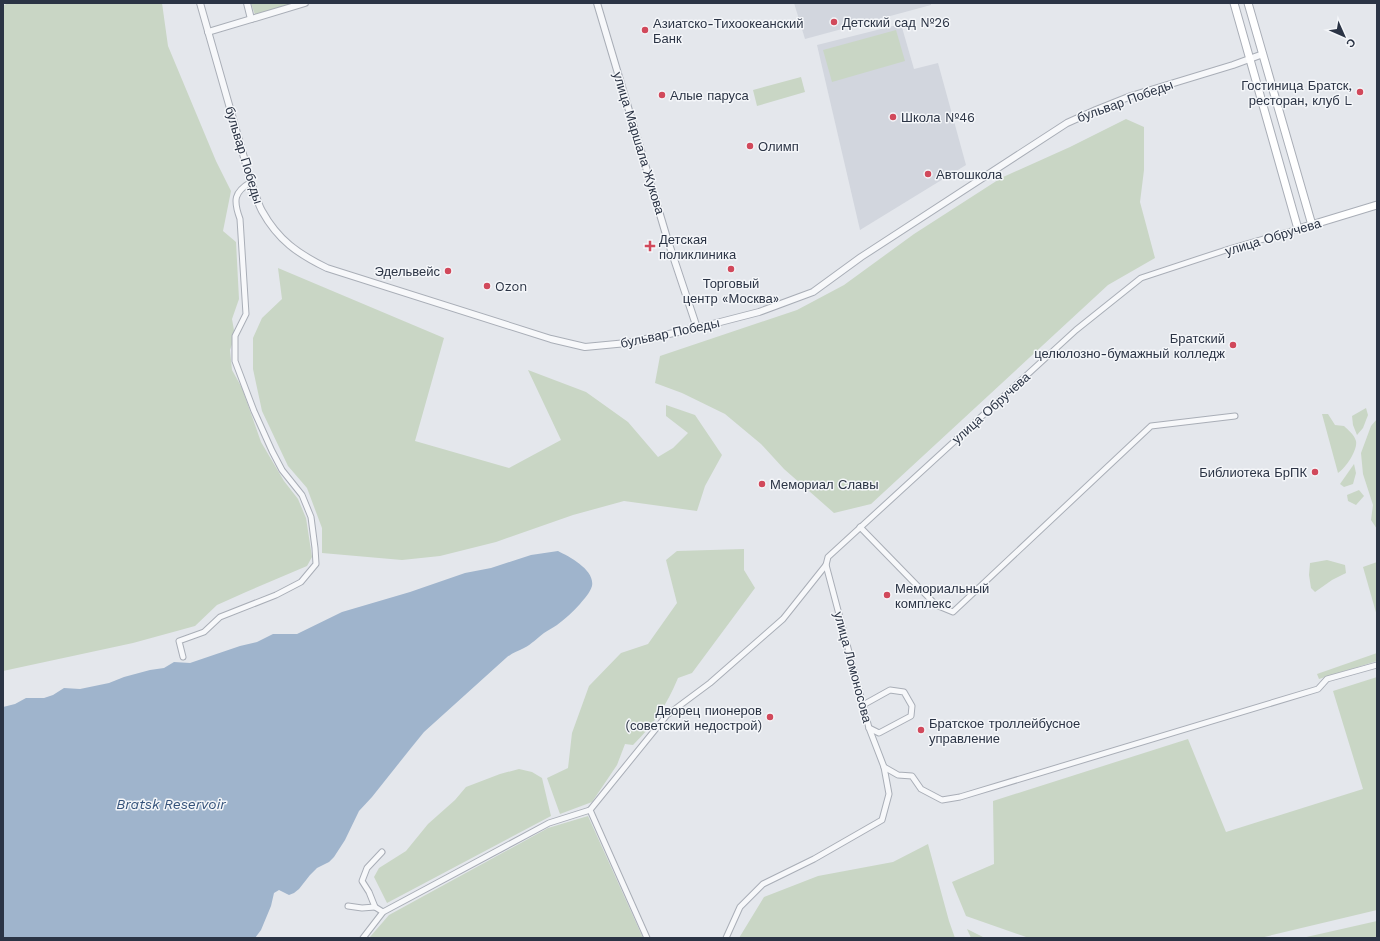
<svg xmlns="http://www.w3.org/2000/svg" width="1380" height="941" font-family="'Work Sans',sans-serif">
	<rect width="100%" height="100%" fill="#e4e7ec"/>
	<g fill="#d2d6de">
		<polygon points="794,3 931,3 931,5 805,39"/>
		<polygon points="901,24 914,69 938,63 966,165 860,230 817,45"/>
	</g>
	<g fill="#c9d6c5">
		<polygon points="8,3 162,3 168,46 216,161 231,191 223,231 236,242 239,299 232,319 235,336 230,350 232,370 242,388 261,442 284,481 298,499 306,518 312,557 307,566 246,592 217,605 195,626 133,643 3,671 3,6"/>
		<polygon points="251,3 294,3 255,15"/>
		<polygon points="896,30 905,61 832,82 823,50"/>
		<polygon points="801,77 805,92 757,106 753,90"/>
		<polygon points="1126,119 1144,127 1144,170 1140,202 1155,258 1108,285 871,504 834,513 784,469 761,444 725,414 682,393 655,383 660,356 797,310 844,285 914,234 1001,178 1070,147"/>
		<polygon points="278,268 444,338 415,441 509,468 561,440 528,370 586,392 628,422 658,457 673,448 688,433 666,416 666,405 695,415 722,455 705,486 697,511 624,501 573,515 496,542 440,556 402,560 322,553 322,528 307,488 288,466 262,411 253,369 253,338 262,318 282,299"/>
		<polygon points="1366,408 1368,415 1363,428 1357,435 1353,425 1352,416"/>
		<path d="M 1322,414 L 1328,414 L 1335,425 L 1344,426 C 1348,430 1354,434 1356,441 C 1358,450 1345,469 1338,473 Z"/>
		<polygon points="1377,419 1377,529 1371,520 1373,505 1363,474 1361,453 1371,426"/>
		<polygon points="1354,464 1356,473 1353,484 1344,487 1340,484"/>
		<polygon points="1359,490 1364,496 1356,505 1348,501 1347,495"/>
		<path d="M 744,549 L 744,570 L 755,588 L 692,673 L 678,678 C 667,705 653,725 633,745 L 625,744 L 617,765 L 592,802 L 560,814 L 547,778 L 568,768 L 572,733 L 589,686 L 621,653 L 648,644 L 677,603 L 666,560 L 677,551 Z"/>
		<polygon points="1327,560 1345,565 1346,573 1332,580 1315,592 1311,588 1309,575 1310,563"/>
		<polygon points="1377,562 1377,616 1363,567"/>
		<polygon points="1377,653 1377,661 1319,679 1317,674"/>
		<polygon points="1377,677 1377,910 1260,938 1029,938 966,916 952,882 994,864 993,801 1188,739 1226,832 1363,789 1333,691"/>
		<polygon points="519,769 532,772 542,778 551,816 387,903 374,877 379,868 406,851 428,824 455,800 466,787 500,774"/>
		<polygon points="588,816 643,938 369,938 389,915 548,828"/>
		<polygon points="928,844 949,921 955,938 739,938 764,897 818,876 893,862"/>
		<polygon points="1377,921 1377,938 1302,938"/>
		<polygon points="967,929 985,938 971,938"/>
	</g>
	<path fill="#9fb4cc" d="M 558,551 C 570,557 595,570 592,586 C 590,593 584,599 580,604 C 573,612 565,619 557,625 C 553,628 548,630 544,633 C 537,638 532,644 524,648 C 518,651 512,653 506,658 L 424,732 L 411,748 L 372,797 L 359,811 L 345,840 L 334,857 L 329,862 L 317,868 L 310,875 L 299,889 L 294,893 L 289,895 L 279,890 L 274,893 L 271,906 L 261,930 L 255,938 L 3,938 L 3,707 L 15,704 L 26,698 L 44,698 L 53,695 L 64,688 L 80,689 L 109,683 L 124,677 L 150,670 L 164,668 L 174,662 L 190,663 L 240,646 L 257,642 L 273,634 L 297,634 L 342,612 L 410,592 L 465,573 L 491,568 L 531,555 Z"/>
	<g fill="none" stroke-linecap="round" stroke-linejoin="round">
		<defs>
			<g id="minor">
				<polyline points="860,527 936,605 953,612 1151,426 1235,416"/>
				<path d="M 183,657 L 179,641 L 204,632 L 220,617 L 276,595 L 301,582 L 316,564 L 315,548 L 311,517 L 302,495 L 282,470 L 272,451 L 254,411 L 235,361 L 235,336 L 246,314 L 240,219 C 233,200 234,192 251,182"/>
				<polyline points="863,705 890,690 904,692 912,706 911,716 879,733 869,728"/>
				<polyline points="884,767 898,775 912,776 921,789 942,800 960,797 1318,689 1327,679 1377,665"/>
				<polyline points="590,810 647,938"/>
				<polyline points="382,852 367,868 362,881 369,892 375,907 383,912"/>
				<polyline points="348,906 362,908 375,907"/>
				<polyline points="363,938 383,912 549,823 590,810 667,715 710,683 783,619 826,565 828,557 1076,330 1141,278 1229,249 1298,229"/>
				<polyline points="726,938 740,907 763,884 814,859 882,820 889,794 884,767 869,728 863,705 826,565"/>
			</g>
			<g id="tertiary">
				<path d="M 200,3 L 251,182 C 255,191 257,202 262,211 C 278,240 298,254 327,268 L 551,339 L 585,347 L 627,343 L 697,328 L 759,312 L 813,292 L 861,257 L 1067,123 L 1096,110 L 1131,96 L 1233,65 L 1263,54"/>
				<polyline points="247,3 251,19"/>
				<polyline points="597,3 667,238 697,328"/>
				<polyline points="208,32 305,3"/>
			</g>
			<g id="secondary">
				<polyline points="1234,3 1298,229 1377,205"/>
				<polyline points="1248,3 1312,225"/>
			</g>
		</defs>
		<use href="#minor" stroke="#a9aeb7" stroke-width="7"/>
		<use href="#tertiary" stroke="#a9aeb7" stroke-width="8"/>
		<use href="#secondary" stroke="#a9aeb7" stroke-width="9"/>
		<use href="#minor" stroke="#f7f8fa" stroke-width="5"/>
		<use href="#tertiary" stroke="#f7f8fa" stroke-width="6"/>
		<use href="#secondary" stroke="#fff" stroke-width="7"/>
	</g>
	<g fill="#d1495b" stroke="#f4f6f9" stroke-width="1.5">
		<circle cx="834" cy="22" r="4"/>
		<circle cx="645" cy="30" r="4"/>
		<circle cx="1360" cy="92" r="4"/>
		<circle cx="662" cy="95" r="4"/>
		<circle cx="893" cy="117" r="4"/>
		<circle cx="750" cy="146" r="4"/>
		<circle cx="928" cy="174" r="4"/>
		<path d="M648 240h4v4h4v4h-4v4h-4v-4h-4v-4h4z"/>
		<circle cx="731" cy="269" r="4"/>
		<circle cx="448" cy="271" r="4"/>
		<circle cx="487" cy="286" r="4"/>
		<circle cx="1233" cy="345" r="4"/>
		<circle cx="1315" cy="472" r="4"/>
		<circle cx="762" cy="484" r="4"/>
		<circle cx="887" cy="595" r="4"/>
		<circle cx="770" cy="717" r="4"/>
		<circle cx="921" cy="730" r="4"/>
	</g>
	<g text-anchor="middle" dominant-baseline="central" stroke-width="3" stroke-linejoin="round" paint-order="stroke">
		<g font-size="13" fill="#2b3445" stroke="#f4f6f9" text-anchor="start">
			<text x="842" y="22">Детский сад №26</text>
			<text x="653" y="23">Азиатско-Тихоокеанский<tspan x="653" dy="15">Банк</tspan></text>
			<text x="1352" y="85" text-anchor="end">Гостиница Братск,<tspan x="1352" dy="15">ресторан, клуб L</tspan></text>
			<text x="670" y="95">Алые паруса</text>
			<text x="901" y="117">Школа №46</text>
			<text x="758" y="146">Олимп</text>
			<text x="936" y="174">Автошкола</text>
			<text x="659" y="239">Детская<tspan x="659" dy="15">поликлиника</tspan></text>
			<text x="440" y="271" text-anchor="end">Эдельвейс</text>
			<text x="731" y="283" text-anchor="middle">Торговый<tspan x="731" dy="15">центр «Москва»</tspan></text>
			<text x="495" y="286">Ozon</text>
			<text x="1225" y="338" text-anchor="end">Братский<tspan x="1225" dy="15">целюлозно-бумажный колледж</tspan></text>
			<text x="1307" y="472" text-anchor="end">Библиотека БрПК</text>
			<text x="770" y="484">Мемориал Славы</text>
			<text x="895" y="588">Мемориальный<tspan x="895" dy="15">комплекс</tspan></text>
			<text x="762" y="710" text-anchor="end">Дворец пионеров<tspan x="762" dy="15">(советский недострой)</tspan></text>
			<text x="929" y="723">Братское троллейбусное<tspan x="929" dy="15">управление</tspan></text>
		</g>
		<g font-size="13" fill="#2b3445" stroke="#f4f6f9">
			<text transform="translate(1125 101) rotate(-20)">бульвар Победы</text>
			<text transform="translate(639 143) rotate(73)">улица Маршала Жукова</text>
			<text transform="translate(244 155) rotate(73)">бульвар Победы</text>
			<text transform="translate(1273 237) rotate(-17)">улица Обручева</text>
			<text transform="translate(670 333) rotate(-12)">бульвар Победы</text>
			<text transform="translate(991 408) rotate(-42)">улица Обручева</text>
			<text transform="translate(853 667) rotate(75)">улица Ломоносова</text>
		</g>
		<g font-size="14" font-style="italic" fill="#34527a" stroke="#f4f6f9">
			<text x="171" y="804">Bratsk Reservoir</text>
		</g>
	</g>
	<rect width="1380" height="941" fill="none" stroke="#2b3445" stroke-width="8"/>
	<g transform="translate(1344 36) rotate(135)" stroke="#f4f6f9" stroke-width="3" paint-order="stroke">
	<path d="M0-3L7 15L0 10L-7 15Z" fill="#2b3445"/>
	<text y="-6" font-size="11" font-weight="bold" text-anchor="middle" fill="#2b3445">С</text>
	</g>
</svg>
